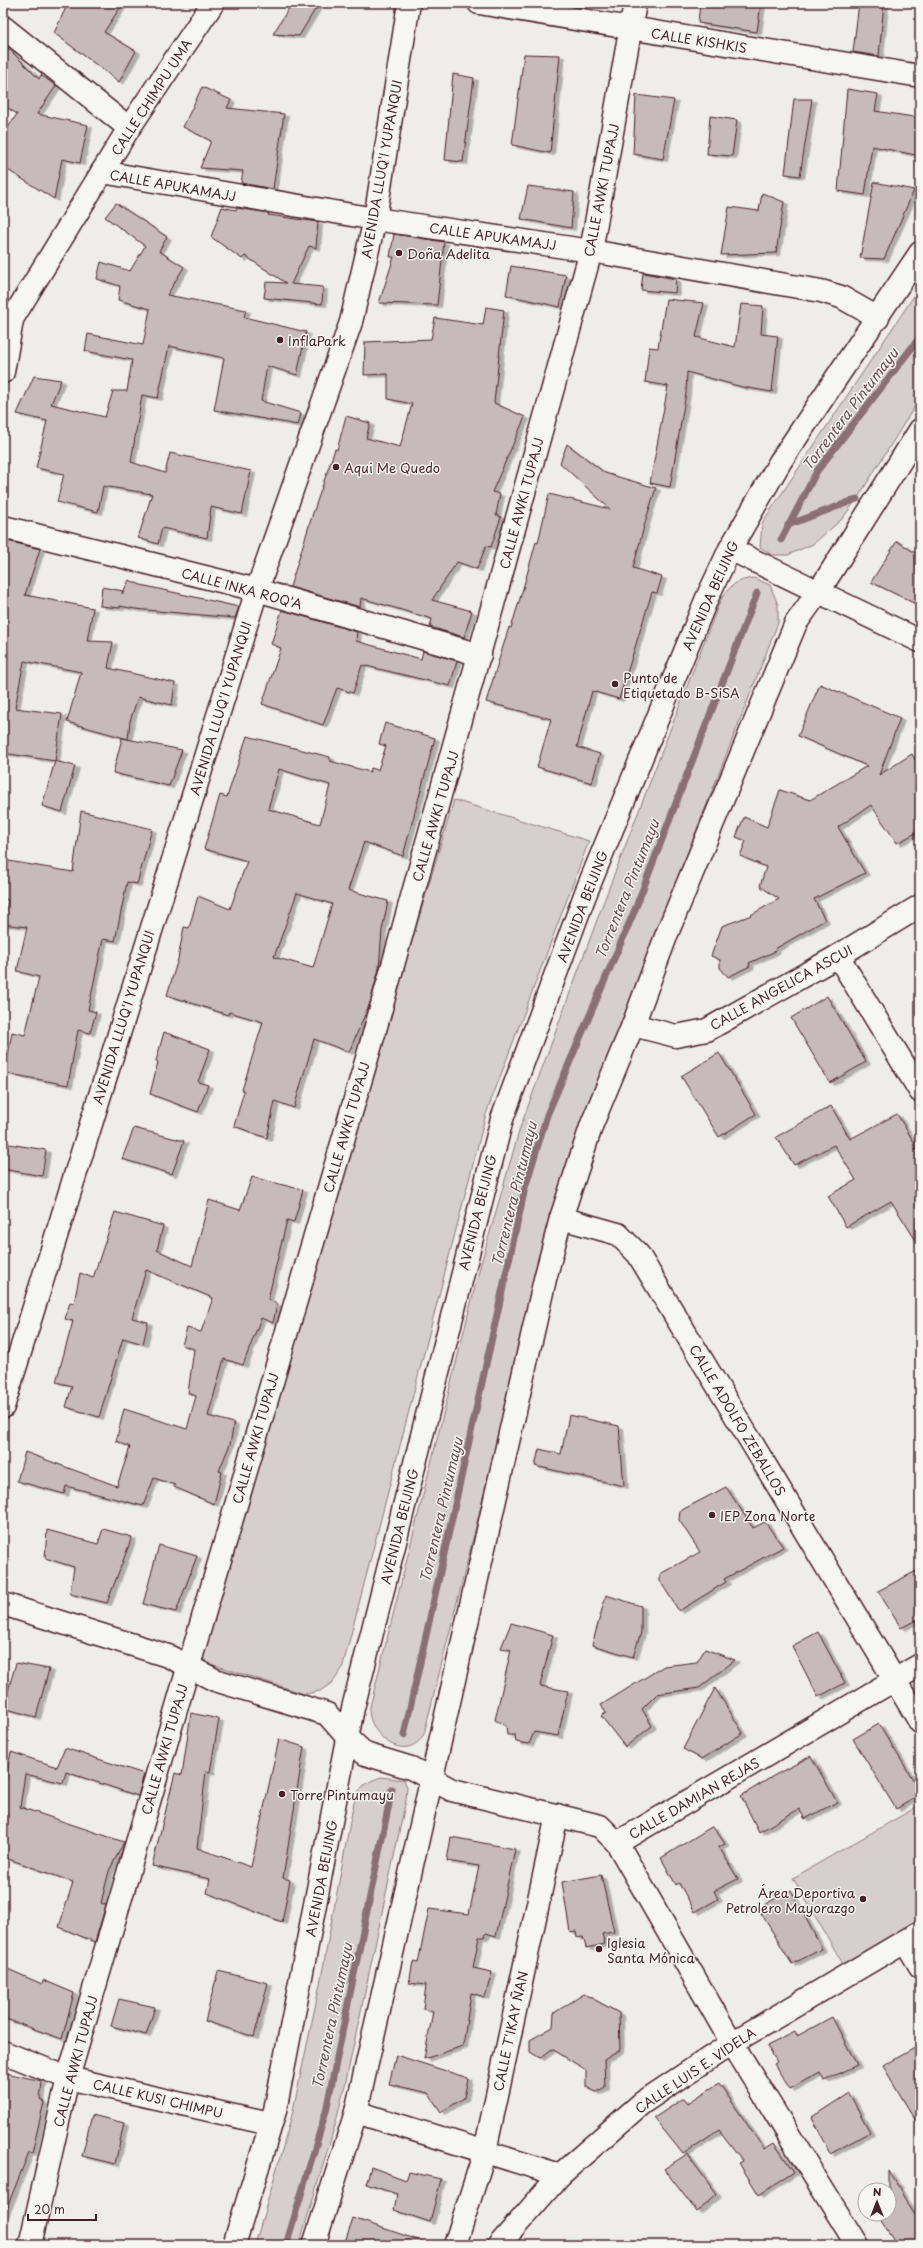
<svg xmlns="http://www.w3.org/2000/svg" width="923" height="2248" font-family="'Playpen Sans',sans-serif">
	<defs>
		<filter id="shadow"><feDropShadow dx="4.5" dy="2.5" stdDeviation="0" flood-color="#0004"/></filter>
	</defs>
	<rect width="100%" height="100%" fill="#efedea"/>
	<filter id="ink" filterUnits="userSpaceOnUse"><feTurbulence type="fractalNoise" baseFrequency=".025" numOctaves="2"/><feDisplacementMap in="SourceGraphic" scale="8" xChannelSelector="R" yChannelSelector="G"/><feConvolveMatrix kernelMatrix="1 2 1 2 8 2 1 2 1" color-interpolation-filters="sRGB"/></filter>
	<g filter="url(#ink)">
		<g fill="#d7cfce" stroke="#90777c">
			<polygon points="920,287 920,398 857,499 842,519 813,544 788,555 772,555 760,547 762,523"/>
			<path d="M 754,578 L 770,585 L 778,605 L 778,623 L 569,1155 L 424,1734 C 407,1764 371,1738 369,1711 L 480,1267 L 520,1128 L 604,901 L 720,601 C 729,586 736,580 754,578 Z"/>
			<polygon points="454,800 589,841 486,1114 342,1669 333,1682 320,1691 305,1694 208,1663 201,1655 201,1649"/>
			<path d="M 381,1777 L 404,1780 L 407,1787 L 406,1800 L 346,2081 L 335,2125 L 299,2245 L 255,2245 L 292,2115 L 320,1984 L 353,1806 C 359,1787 362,1784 381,1777 Z"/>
			<polygon points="920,1805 920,1921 843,1964 793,1878"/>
		</g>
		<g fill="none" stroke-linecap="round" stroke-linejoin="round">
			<g stroke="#8a6f74" stroke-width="7">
				<polyline points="788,525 857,499"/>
				<polyline points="781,540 817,471 920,337"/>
				<polyline points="404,1735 525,1188 547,1115 634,912 757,593"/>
				<polyline points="286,2245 326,2111 392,1789"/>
			</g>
		</g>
		<g fill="#c6babb" stroke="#4a1f2b" fill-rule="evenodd" filter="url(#shadow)">
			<polygon points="68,3 123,3 104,32 136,51 119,82 54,33"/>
			<polygon points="292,3 319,3 299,36 273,34"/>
			<polygon points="700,3 761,3 757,32 698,23"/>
			<polygon points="859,3 884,3 879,56 853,52"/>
			<polygon points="3,43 39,79 41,75 56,86 37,114 88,125 80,163 62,159 54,199 3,167 3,135 17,114 3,105"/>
			<polygon points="524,54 560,55 550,153 512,145"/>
			<polygon points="453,74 474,78 463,162 445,160"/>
			<polygon points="202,87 231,100 227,108 284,114 273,189 241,183 243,171 200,168 211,141 183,127"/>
			<polygon points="847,89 878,94 875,111 920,118 920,156 872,146 865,195 838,191"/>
			<polygon points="636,95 674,100 663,159 633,154"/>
			<polygon points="794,99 812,99 800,176 785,174"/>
			<polygon points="710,116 737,120 732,156 707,154"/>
			<polygon points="874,182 914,190 884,259 860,258"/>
			<polygon points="528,186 574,192 571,228 521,219"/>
			<polygon points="762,193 784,202 776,253 721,255 729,207 759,211"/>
			<polygon points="116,203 167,237 159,251 184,267 167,295 246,310 244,317 306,332 297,375 267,366 261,401 301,413 298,425 214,410 224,358 169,346 158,398 142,395 131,462 165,473 170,453 251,471 242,514 211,507 207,538 162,528 158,544 138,538 152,494 103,486 98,512 57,502 64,474 36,468 47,421 17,414 34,376 61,380 51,404 105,417 113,391 127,391 132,360 85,351 88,334 143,345 150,309 118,300 120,286 97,279 101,262 130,271 145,246 105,217"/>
			<polygon points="222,207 236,210 237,208 269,213 268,215 318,222 316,248 309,246 291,284 323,287 322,304 264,298 266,282 286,283 245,256 242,259 211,237"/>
			<polygon points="394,234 444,242 437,305 379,303 394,257 390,257"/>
			<polygon points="511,266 566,275 560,307 506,295"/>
			<polygon points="643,273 676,279 675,293 641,290"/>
			<polygon points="666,299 704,303 696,337 735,347 741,304 763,306 761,334 778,336 772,392 742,387 687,372 686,393 670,487 650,483 668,386 645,382 649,347 658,348"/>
			<polygon points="486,307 504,310 494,403 525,417 492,492 500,494 496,515 501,517 491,547 486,546 477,569 457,562 432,600 472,611 464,637 430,627 432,619 361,598 360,607 290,587 312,516 335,449 337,450 346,416 370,423 366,438 400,447 412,404 388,399 388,374 364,375 365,342 431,339 435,318 483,325"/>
			<polygon points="567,444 605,473 656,488 646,519 633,568 662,577 657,593 652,592 619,699 592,691 577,747 600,754 592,783 537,767 551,719 486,702 509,627 511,628 524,585 536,542 538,543 549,494 610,509 560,463"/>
			<polygon points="3,540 40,549 25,595 93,608 87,641 113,642 108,668 175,683 172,705 138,697 130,721 128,739 67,722 81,672 24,661 15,708 62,714 55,761 3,753"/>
			<polygon points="897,541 920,556 920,606 871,582"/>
			<polygon points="129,580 141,585 239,607 235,618 135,609 120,606 120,608 100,606 102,587 123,591 122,594"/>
			<polygon points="282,610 357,632 356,641 421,659 423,651 457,661 450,686 362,665 353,693 337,688 323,725 262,704 281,648 271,644"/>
			<polygon points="820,684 900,718 879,775 912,754 920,768 920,831 897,843 871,805 838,827 865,873 814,899 825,920 775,949 776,951 749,963 750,966 728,977 720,968 720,960 711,956 722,926 749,916 779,899 760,886 766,867 740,856 746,841 736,837 744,817 767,827 780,790 810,800 867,766 798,736"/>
			<path d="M 385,723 L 435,738 L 403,856 L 364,842 L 348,890 L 388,901 L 382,930 L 379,969 L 370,1003 L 349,1052 L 314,1039 L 294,1108 L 275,1101 L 267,1138 L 234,1126 L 244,1091 L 242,1090 L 263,1022 L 229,1012 L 228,1015 L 167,995 L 178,959 L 184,927 L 189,928 L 198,896 L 230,909 L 247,861 L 204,849 L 220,795 L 227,797 L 247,736 L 330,757 L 330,761 L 370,772 L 371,768 L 378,770 L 386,746 L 379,744 ZM 279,769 L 330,785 L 320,824 L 268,809 ZM 297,893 L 332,904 L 313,968 L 274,957 Z"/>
			<polygon points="122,738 182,750 169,786 113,773"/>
			<polygon points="55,761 75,766 62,812 42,806"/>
			<polygon points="81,811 152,829 137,884 127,882 115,941 103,939 88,1010 96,1012 90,1033 78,1030 68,1085 5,1073 12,1032 25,1035 39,977 17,971 27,927 3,924 8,900 3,899 3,860 73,872"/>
			<polygon points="827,996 866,1062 830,1083 791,1018"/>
			<polygon points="164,1032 210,1049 198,1082 208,1085 198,1112 150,1094 158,1062 156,1061"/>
			<polygon points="719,1053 756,1114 719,1137 681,1076"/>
			<polygon points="831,1106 850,1139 897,1114 915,1144 913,1145 920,1157 920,1247 891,1201 846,1227 828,1196 856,1180 834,1145 794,1165 776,1137"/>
			<polygon points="134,1128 184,1141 172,1174 122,1159"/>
			<polygon points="3,1143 46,1150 42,1176 3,1169"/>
			<polygon points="252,1177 303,1190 294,1222 287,1220 268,1299 277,1304 273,1323 261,1318 243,1365 224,1359 208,1416 234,1423 230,1444 219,1471 222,1472 214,1504 174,1487 175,1485 154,1478 143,1506 66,1486 64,1494 17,1481 25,1452 117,1486 130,1447 116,1441 124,1409 187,1429 196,1396 188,1393 194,1349 182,1345 187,1328 201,1332 213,1298 146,1270 132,1318 148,1322 143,1344 123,1338 99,1417 66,1407 72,1386 56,1382 73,1321 65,1319 70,1302 74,1303 80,1273 93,1278 115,1212 163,1226 157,1250 192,1266 209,1200 240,1210"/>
			<polygon points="569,1415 619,1426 624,1486 535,1466 539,1449 561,1454"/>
			<polygon points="726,1487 753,1528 765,1522 783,1547 724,1579 726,1582 679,1611 660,1581 660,1574 700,1552 679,1520 680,1511"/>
			<polygon points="103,1529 132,1537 107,1603 70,1594 74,1567 45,1558 47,1530 98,1544"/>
			<polygon points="159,1545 197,1556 176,1612 143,1604"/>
			<polygon points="920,1569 920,1618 901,1628 878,1591"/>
			<polygon points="606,1595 641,1606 641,1632 633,1657 592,1645"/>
			<polygon points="511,1623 553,1635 540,1686 568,1691 558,1736 534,1732 529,1744 516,1742 515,1735 507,1735 506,1726 495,1720 511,1650 501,1648"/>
			<polygon points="818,1632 845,1683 818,1697 792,1646"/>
			<polygon points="705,1649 735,1660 699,1688 657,1694 642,1709 652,1726 625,1747 601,1716 606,1713 601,1705 664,1666 697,1662"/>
			<polygon points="16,1663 49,1669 36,1717 3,1708"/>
			<polygon points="715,1688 743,1733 702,1759 683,1749"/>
			<polygon points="191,1713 219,1719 210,1772 206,1771 197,1848 251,1867 279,1739 304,1747 283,1878 290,1880 282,1922 207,1893 210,1879 152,1866 175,1773 182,1775"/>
			<polygon points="879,1724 920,1791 920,1795 896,1809 853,1739"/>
			<polygon points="65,1748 144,1774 138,1796 66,1772 63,1783 25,1774 20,1807 124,1842 109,1871 101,1903 106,1905 95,1942 59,1927 73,1882 3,1857 3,1794 11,1752 57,1767"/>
			<polygon points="811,1756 837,1802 805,1819 799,1809 759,1832 741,1796 775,1775"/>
			<polygon points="713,1826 725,1844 719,1847 738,1879 714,1891 718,1899 695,1912 679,1883 676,1885 661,1858"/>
			<polygon points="451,1837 515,1849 496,1936 486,1933 485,1937 479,1937 473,1968 492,1972 485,1997 471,1993 463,2046 424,2059 433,2011 423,2009 426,1985 409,1983 413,1962 418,1963 429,1909 469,1914 479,1866 447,1861"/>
			<polygon points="601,1875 614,1932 602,1934 605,1944 586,1948 583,1937 577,1938 576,1931 570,1932 562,1882"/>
			<polygon points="791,1890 822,1949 792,1964 758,1908"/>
			<polygon points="3,1967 42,1984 43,1980 74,1993 62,2039 3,2018"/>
			<polygon points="218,1971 268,1983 254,2037 205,2021"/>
			<polygon points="584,1994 619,2013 620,2050 604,2060 605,2087 596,2092 586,2087 586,2070 552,2049 540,2058 530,2052 530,2040 553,2027 554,2013"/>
			<polygon points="119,1999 155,2007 146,2035 111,2026"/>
			<polygon points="832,2017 857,2065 824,2080 820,2072 790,2089 774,2064 777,2062 767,2046 795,2032 797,2036"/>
			<polygon points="920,2045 920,2128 883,2066"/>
			<polygon points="396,2055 468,2078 464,2098 441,2112 428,2093 389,2084"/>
			<polygon points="6,2073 42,2081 40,2100 44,2102 32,2153 29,2152 4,2215 3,2083"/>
			<polygon points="719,2083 764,2149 774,2143 794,2172 759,2195 739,2163 743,2161 719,2130 683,2154 654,2118 684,2098 688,2103"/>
			<polygon points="849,2093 870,2132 830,2154 812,2117"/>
			<polygon points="92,2115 124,2123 115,2164 82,2156"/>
			<polygon points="687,2154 717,2195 697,2212 664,2169"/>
			<polygon points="371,2167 406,2180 409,2172 441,2179 430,2222 394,2210 397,2194 366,2184"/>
			<polygon points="889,2171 920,2223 920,2245 897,2245 877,2214 889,2214"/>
			<polygon points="353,2218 424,2242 423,2245 344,2245"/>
		</g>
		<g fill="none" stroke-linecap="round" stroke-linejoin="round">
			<defs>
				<g id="minor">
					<polyline points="479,3 920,76"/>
					<polyline points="3,27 129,128"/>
					<polyline points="102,172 375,219 591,251 821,291 841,297 878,318"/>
					<polyline points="3,334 129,128 213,3"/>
					<polyline points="3,372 12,320"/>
					<polyline points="3,527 257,590 480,655"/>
					<polyline points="730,549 920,641"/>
					<polyline points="838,956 920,1091"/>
					<polyline points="633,1025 676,1036 707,1030 838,956 920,906"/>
					<polyline points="561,1218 618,1234 638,1254 920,1722"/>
					<polyline points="3,1407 257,590 351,322 375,219 409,3"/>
					<polyline points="3,1604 168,1656 215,1680 327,1714 348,1738 365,1754 411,1768 452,1790 600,1826 617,1843 732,2043 857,2245"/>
					<polyline points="617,1843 920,1665"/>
					<polyline points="905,1941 920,1966"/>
					<polyline points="3,2052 68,2078 270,2124"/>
					<polyline points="356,2112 560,2175"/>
					<polyline points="30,2245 68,2078 370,1048 591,251 635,3"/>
					<polyline points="455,2245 485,2151 557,1815"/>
					<polyline points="499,2245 560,2175 642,2103 732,2043 920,1932"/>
				</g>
				<g id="major">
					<polyline points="234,2245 275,2111 353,1708 502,1119 585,895 707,598 730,549 780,462 920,253"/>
					<polyline points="314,2245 356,2112 545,1279 561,1218 592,1124 633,1025 668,931 796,623 819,591 920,430"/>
				</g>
			</defs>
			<use href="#minor" stroke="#4a1f2b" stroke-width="25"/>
			<use href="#major" stroke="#4a1f2b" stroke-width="25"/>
			<use href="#minor" stroke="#f6f6f2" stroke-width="22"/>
			<use href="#major" stroke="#f6f6f2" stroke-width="22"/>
		</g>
	</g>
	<g fill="#4a1f2b" stroke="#f6f6f2" stroke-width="1.5">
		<circle cx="399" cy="253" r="4"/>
		<circle cx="280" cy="340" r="4"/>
		<circle cx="336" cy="467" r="4"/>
		<circle cx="615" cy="684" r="4"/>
		<circle cx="712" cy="1515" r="4"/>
		<circle cx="282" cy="1794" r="4"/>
		<circle cx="863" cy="1899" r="4"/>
		<circle cx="599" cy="1949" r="4"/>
	</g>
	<g text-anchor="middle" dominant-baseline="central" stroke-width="3" stroke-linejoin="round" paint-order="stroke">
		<g font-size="13" fill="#4a1f2b" stroke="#f6f6f2">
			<text transform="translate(699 40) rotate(9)">CALLE KISHKIS</text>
			<text transform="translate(151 97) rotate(-57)">CALLE CHIMPU UMA</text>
			<text transform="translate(381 169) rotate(-80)">AVENIDA LLUQ'I YUPANQUI</text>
			<text transform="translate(173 185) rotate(10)">CALLE APUKAMAJJ</text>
			<text transform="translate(601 190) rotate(-79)">CALLE AWKI TUPAJJ</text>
			<text transform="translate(493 236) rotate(8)">CALLE APUKAMAJJ</text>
			<text transform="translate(521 503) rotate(-75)">CALLE AWKI TUPAJJ</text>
			<text transform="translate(242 588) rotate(15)">CALLE INKA ROQ'A</text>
			<text transform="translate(710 595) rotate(-66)">AVENIDA BEIJING</text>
			<text transform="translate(220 708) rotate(-73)">AVENIDA LLUQ'I YUPANQUI</text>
			<text transform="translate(435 816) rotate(-74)">CALLE AWKI TUPAJJ</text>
			<text transform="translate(582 906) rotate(-69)">AVENIDA BEIJING</text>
			<text transform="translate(781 987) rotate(-29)">CALLE ANGELICA ASCUI</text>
			<text transform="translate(123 1017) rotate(-73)">AVENIDA LLUQ'I YUPANQUI</text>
			<text transform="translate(346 1127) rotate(-74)">CALLE AWKI TUPAJJ</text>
			<text transform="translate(477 1212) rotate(-76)">AVENIDA BEIJING</text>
			<text transform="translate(738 1420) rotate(59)">CALLE ADOLFO ZEBALLOS</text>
			<text transform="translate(255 1438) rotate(-74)">CALLE AWKI TUPAJJ</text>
			<text transform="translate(399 1526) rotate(-76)">AVENIDA BEIJING</text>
			<text transform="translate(164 1749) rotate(-74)">CALLE AWKI TUPAJJ</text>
			<text transform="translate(694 1798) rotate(-30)">CALLE DAMIAN REJAS</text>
			<text transform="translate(321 1878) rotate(-79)">AVENIDA BEIJING</text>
			<text transform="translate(510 2031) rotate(-78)">CALLE T'IKAY ÑAN</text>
			<text transform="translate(75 2061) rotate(-75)">CALLE AWKI TUPAJJ</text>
			<text transform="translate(695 2070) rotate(-34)">CALLE LUIS E. VIDELA</text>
			<text transform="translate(158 2098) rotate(13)">CALLE KUSI CHIMPU</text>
		</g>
		<g font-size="13" fill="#4a1f2b" stroke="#f6f6f2" text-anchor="start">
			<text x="407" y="253">Doña Adelita</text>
			<text x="288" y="340">InflaPark</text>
			<text x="344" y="467">Aqui Me Quedo</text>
			<text x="623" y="677">Punto de<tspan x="623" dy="15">Etiquetado B-SiSA</tspan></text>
			<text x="720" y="1515">IEP Zona Norte</text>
			<text x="290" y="1794">Torre Pintumayu</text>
			<text x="855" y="1892" text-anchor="end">Área Deportiva<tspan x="855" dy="15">Petrolero Mayorazgo</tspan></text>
			<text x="607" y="1942">Iglesia<tspan x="607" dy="15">Santa Mónica</tspan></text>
		</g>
		<g font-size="14" font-style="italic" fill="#6f4e56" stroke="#f6f6f2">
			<text transform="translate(850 409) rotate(-53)">Torrentera Pintumayu</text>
			<text transform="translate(627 889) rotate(-68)">Torrentera Pintumayu</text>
			<text transform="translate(514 1194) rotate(-76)">Torrentera Pintumayu</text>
			<text transform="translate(441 1510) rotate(-77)">Torrentera Pintumayu</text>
			<text transform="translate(332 2016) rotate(-78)">Torrentera Pintumayu</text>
		</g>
	</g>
	<rect width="923" height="2248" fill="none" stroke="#f6f6f2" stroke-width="16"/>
	<rect x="8" y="8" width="907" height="2232" fill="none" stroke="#4a1f2b" stroke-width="1.5" filter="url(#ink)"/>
	<g transform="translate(877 2202)"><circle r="19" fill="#f6f6f2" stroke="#b1a0a2"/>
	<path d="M0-3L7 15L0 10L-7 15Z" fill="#4a1f2b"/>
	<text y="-6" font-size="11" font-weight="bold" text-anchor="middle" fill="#4a1f2b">N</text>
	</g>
	<path d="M28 2214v6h68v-6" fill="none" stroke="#4a1f2b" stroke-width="2"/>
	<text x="34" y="2214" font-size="12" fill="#4a1f2b" stroke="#f6f6f2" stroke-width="3" paint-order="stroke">20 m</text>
</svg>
